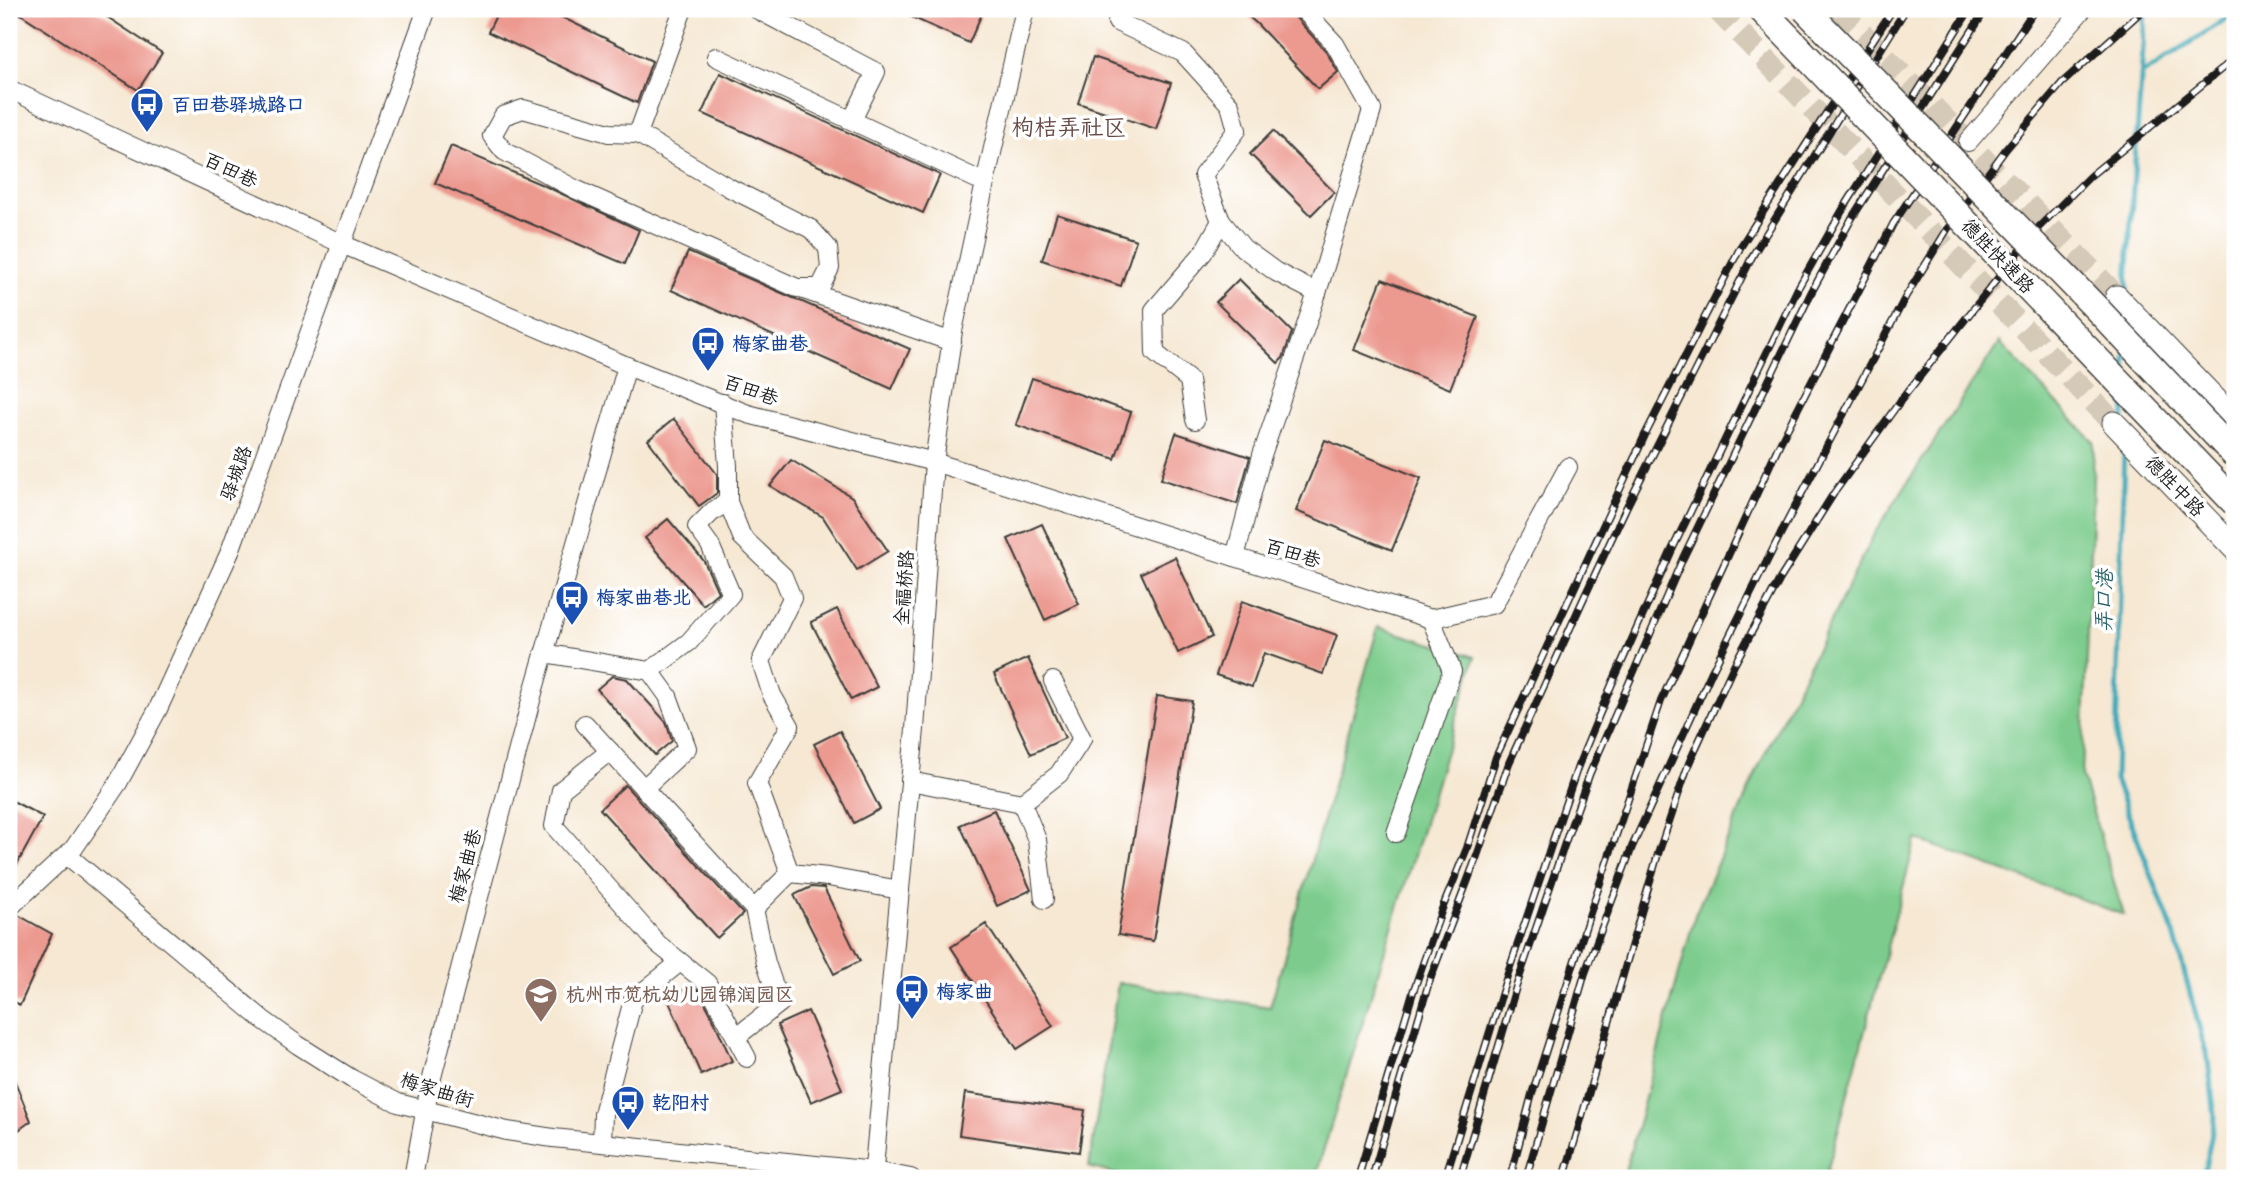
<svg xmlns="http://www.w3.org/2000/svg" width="2244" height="1187" font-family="'Shantell Sans','LXGW WenKai TC',sans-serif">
	<rect width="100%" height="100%" fill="#fff"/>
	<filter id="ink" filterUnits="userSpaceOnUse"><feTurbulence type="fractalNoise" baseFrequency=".0143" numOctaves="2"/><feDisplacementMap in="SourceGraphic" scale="14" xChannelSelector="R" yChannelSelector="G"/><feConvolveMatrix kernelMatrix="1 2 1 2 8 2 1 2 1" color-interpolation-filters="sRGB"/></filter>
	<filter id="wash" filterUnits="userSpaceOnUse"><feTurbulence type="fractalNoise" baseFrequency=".00686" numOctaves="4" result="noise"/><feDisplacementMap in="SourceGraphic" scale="28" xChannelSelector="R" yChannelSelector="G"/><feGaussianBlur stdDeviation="1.57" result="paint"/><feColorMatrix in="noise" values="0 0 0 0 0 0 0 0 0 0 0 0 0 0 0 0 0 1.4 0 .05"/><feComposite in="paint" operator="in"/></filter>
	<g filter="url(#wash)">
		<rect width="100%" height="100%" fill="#f6e8d3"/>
		<g fill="#7dcc8d" stroke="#4c7454" stroke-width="2">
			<polygon points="1999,342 2094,442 2090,585 2082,776 2124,915 1916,839 1827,1172 1841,1178 1623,1178 1695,915 1759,766 1874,534"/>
			<polygon points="1378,627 1475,657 1315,1178 1128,1178 1089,1167 1118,983 1270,1007"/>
		</g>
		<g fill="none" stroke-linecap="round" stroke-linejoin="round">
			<g stroke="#3caaba" stroke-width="5">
				<polyline points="2142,74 2235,13"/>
				<path d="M 2127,295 C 2130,200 2141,105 2145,9"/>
				<polyline points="2125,376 2126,354"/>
				<polyline points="2124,421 2125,400"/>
				<polyline points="2124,445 2115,780 2174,934 2208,1060 2215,1117 2203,1178"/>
			</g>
		</g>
		<g id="blocks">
			<g fill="#ec998f">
				<polygon points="13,9 95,9 162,53 138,90"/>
				<polygon points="499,9 545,9 652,61 637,103 488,32"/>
				<polygon points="894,9 984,9 969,43"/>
				<polygon points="1240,9 1292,9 1295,17 1326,51 1338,72 1318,89 1257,24"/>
				<polygon points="1093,57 1171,83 1156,129 1078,103"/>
				<polygon points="720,73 940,175 923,213 702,113"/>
				<polygon points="1273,131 1334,192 1311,215 1250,154"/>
				<polygon points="451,146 545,186 639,230 625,264 435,183"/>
				<polygon points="1057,214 1136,240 1121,286 1042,260"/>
				<polygon points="688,252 910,349 892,389 671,290"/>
				<polygon points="1239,279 1292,332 1283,358 1278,363 1216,302"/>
				<polygon points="1382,279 1478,317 1450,389 1354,350"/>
				<polygon points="1032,378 1131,412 1115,459 1016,425"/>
				<polygon points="674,419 717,474 717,493 699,506 648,440"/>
				<polygon points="1176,433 1250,457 1237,504 1161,479"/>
				<polygon points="1325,440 1421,478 1392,550 1296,511"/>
				<polygon points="791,460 852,497 888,551 857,570 823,517 770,486"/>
				<polygon points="668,519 704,561 718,592 703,605 645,538"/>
				<polygon points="1042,524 1079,604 1045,620 1008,539"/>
				<polygon points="1175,557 1212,637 1178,653 1141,573"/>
				<polygon points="1242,601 1337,635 1323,674 1264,653 1252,687 1216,675"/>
				<polygon points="837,609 877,687 851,700 811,622"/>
				<polygon points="1028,658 1065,738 1031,754 994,674"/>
				<polygon points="612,676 627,679 666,722 672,741 655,755 597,689"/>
				<polygon points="1157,696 1192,701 1153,941 1118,935"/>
				<polygon points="840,731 880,809 854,823 814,744"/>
				<polygon points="625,785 743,914 717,938 600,809"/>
				<polygon points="9,799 43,817 9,879"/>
				<polygon points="994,810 1031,890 997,906 960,825"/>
				<polygon points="811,887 824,888 860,961 834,974 794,895"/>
				<polygon points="18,915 52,934 20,1005 9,999 9,919"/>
				<polygon points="986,924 1053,1026 1017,1049 951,947"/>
				<polygon points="693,986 698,990 712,1016 732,1061 701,1075 667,997"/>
				<polygon points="808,1011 842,1089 811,1102 777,1025"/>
				<polygon points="9,1067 31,1121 9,1137"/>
				<polygon points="965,1093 1085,1110 1079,1152 959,1135"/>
			</g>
		</g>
	</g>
	<g filter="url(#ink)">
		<use href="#blocks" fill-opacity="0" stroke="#3d3b37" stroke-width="2"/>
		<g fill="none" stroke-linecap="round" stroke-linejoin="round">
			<g stroke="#d5c9b8" stroke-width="23" stroke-dasharray="23 11" stroke-linecap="butt">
				<polyline points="1717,9 2114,423"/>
				<polyline points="1838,9 2117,297"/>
			</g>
			<defs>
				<g id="minor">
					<polyline points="756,9 876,72 852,120"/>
					<polyline points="1117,22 1183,53 1230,105 1237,130 1203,175 1221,221 1203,253 1154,310 1155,353 1189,380 1195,420"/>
					<polyline points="716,57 985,183"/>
					<polyline points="9,89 342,244 627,366 748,414 934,462 1431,619"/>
					<polygon points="523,109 609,133 638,134 728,187 811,229 828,248 830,268 820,288 797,288 575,189 504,151 492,136 503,116"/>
					<polyline points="638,134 683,9"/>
					<polyline points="1968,142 2083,9"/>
					<polyline points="1221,221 1243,248 1276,272 1317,293"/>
					<polyline points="804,290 952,342"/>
					<polyline points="723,403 728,466 728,502 742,537 783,576 792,598 761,661 772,695 790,726 757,783 790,873 828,877 900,890"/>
					<polyline points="1235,557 1262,455 1317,293 1372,110 1335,44 1303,9"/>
					<polyline points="1431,619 1494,604 1568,467"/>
					<polyline points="544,653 650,671"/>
					<polyline points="585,724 754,909 766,963 780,1003 736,1037"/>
					<polyline points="610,751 561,790 554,826 658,944 707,983 747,1058"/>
					<polyline points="910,781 1022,803"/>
					<polyline points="644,788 687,748 668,696 650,671 689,642 731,594 710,545 697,527 713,511 728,502"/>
					<polyline points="1396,833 1452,671 1431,619"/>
					<polyline points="67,855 262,1019 298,1045 352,1079 398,1103 507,1131 553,1138 874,1171 911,1178"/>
					<polyline points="1044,899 1037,840 1022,803 1059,774 1082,739 1053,681"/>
					<polyline points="9,908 74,848 118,783 158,709 229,554 427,9"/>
					<polyline points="754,909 790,873"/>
					<polyline points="602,1143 603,1114 633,1000 680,962"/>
					<polyline points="413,1178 430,1085 466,946 534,689 627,366"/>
					<polyline points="873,1178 915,729 934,462 953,331 985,183 1025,9"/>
				</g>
				<g id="major">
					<polyline points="2117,297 2235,420"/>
					<polyline points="2114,423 2235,549"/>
				</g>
			</defs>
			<use href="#minor" stroke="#3d3b37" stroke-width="20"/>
			<use href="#major" stroke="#3d3b37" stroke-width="25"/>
			<use href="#minor" stroke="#fff" stroke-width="18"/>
			<use href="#major" stroke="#fff" stroke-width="23"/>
			<defs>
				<g id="rail">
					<polyline points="1358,1178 1413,992 1442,909 1467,848 1496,757 1645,435 1741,246 1893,9"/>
					<polyline points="1372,1178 1429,982 1477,856 1509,763 1582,602 1626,508 1754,253 1906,9"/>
					<polyline points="1445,1178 1507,976 1578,766 1612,684 1671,552 1798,288 1842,211 1970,9"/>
					<polyline points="1460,1178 1516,987 1567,837 1590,773 1683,558 1811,293 1852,218 1986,9"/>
					<polyline points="1510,1178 1532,1094 1587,922 1661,701 1779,445 1893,224 2035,9"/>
					<polyline points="1526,1178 1585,973 1632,847 1712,671 1781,533 1906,296 1950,225 2006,149 2062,83 2144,9"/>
					<polyline points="1564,1178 1658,854 1689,763 1734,665 1780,579 1834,493 1901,400 2037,229 2090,176 2235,58"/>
				</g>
			</defs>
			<use href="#rail" stroke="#1c1c1c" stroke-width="8"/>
			<use href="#rail" stroke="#fff" stroke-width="5" stroke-dasharray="16" stroke-linecap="butt"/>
			<defs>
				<g id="highway-bridge">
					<polyline points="1761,9 2235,503"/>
					<polyline points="1805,9 2097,309 2235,455"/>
				</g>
			</defs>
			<use href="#highway-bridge" stroke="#3d3b37" stroke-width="29" stroke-linecap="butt"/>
			<use href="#highway-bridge" stroke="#fff" stroke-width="26"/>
		</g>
	</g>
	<defs>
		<symbol id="bus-pin" viewBox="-11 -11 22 30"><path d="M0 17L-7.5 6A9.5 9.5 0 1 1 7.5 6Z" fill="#1a4fb4" stroke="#fff"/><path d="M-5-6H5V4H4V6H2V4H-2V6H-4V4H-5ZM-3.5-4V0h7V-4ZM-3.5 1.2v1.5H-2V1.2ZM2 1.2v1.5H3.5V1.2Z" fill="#fff"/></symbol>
		<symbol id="school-pin" viewBox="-11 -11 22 30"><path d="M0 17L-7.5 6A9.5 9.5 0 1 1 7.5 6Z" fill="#8d6e63" stroke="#fff"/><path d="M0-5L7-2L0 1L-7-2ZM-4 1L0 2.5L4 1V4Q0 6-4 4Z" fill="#fff"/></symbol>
	</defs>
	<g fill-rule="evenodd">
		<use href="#bus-pin" x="128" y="85" width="38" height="52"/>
		<use href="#bus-pin" x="689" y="324" width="38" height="52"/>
		<use href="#bus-pin" x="553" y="578" width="38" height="52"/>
		<use href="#bus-pin" x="893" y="972" width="38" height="52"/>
		<use href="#school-pin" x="522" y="975" width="38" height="52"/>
		<use href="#bus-pin" x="609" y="1083" width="38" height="52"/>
	</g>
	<g text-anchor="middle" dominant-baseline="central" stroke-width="7" stroke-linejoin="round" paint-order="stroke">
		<g font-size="19" font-weight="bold" fill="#164399" stroke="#fff" text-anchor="start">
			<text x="172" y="104">百田巷驿城路口</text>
			<text x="732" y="343">梅家曲巷</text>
			<text x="596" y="597">梅家曲巷北</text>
			<text x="936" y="991">梅家曲</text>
			<text x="652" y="1102">乾阳村</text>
		</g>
		<g font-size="19" fill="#1c1c1c" stroke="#fff">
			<text transform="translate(231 170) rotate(25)">百田巷</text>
			<text transform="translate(1998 256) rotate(46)">德胜快速路</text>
			<text transform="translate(751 390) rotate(19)">百田巷</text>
			<text transform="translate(236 473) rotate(-70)">驿城路</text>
			<text transform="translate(2175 486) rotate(46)">德胜中路</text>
			<text transform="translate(1293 553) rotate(17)">百田巷</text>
			<text transform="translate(904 588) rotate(-86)">全福桥路</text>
			<text transform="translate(465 866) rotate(-75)">梅家曲巷</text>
			<text transform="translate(437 1090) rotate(17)">梅家曲街</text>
		</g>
		<g font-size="19" font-weight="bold" fill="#785e54" stroke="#fff" text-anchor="start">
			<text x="566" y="994">杭州市笕杭幼儿园锦润园区</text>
		</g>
		<g font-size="21" font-style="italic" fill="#2c636b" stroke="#fff">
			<text transform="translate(2104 601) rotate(-89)">弄口港</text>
		</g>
		<g font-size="23" fill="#654844" stroke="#fff">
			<text x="1069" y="127">枸桔弄社区</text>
		</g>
	</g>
	<rect width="2244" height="1187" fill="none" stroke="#fff" stroke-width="35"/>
</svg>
